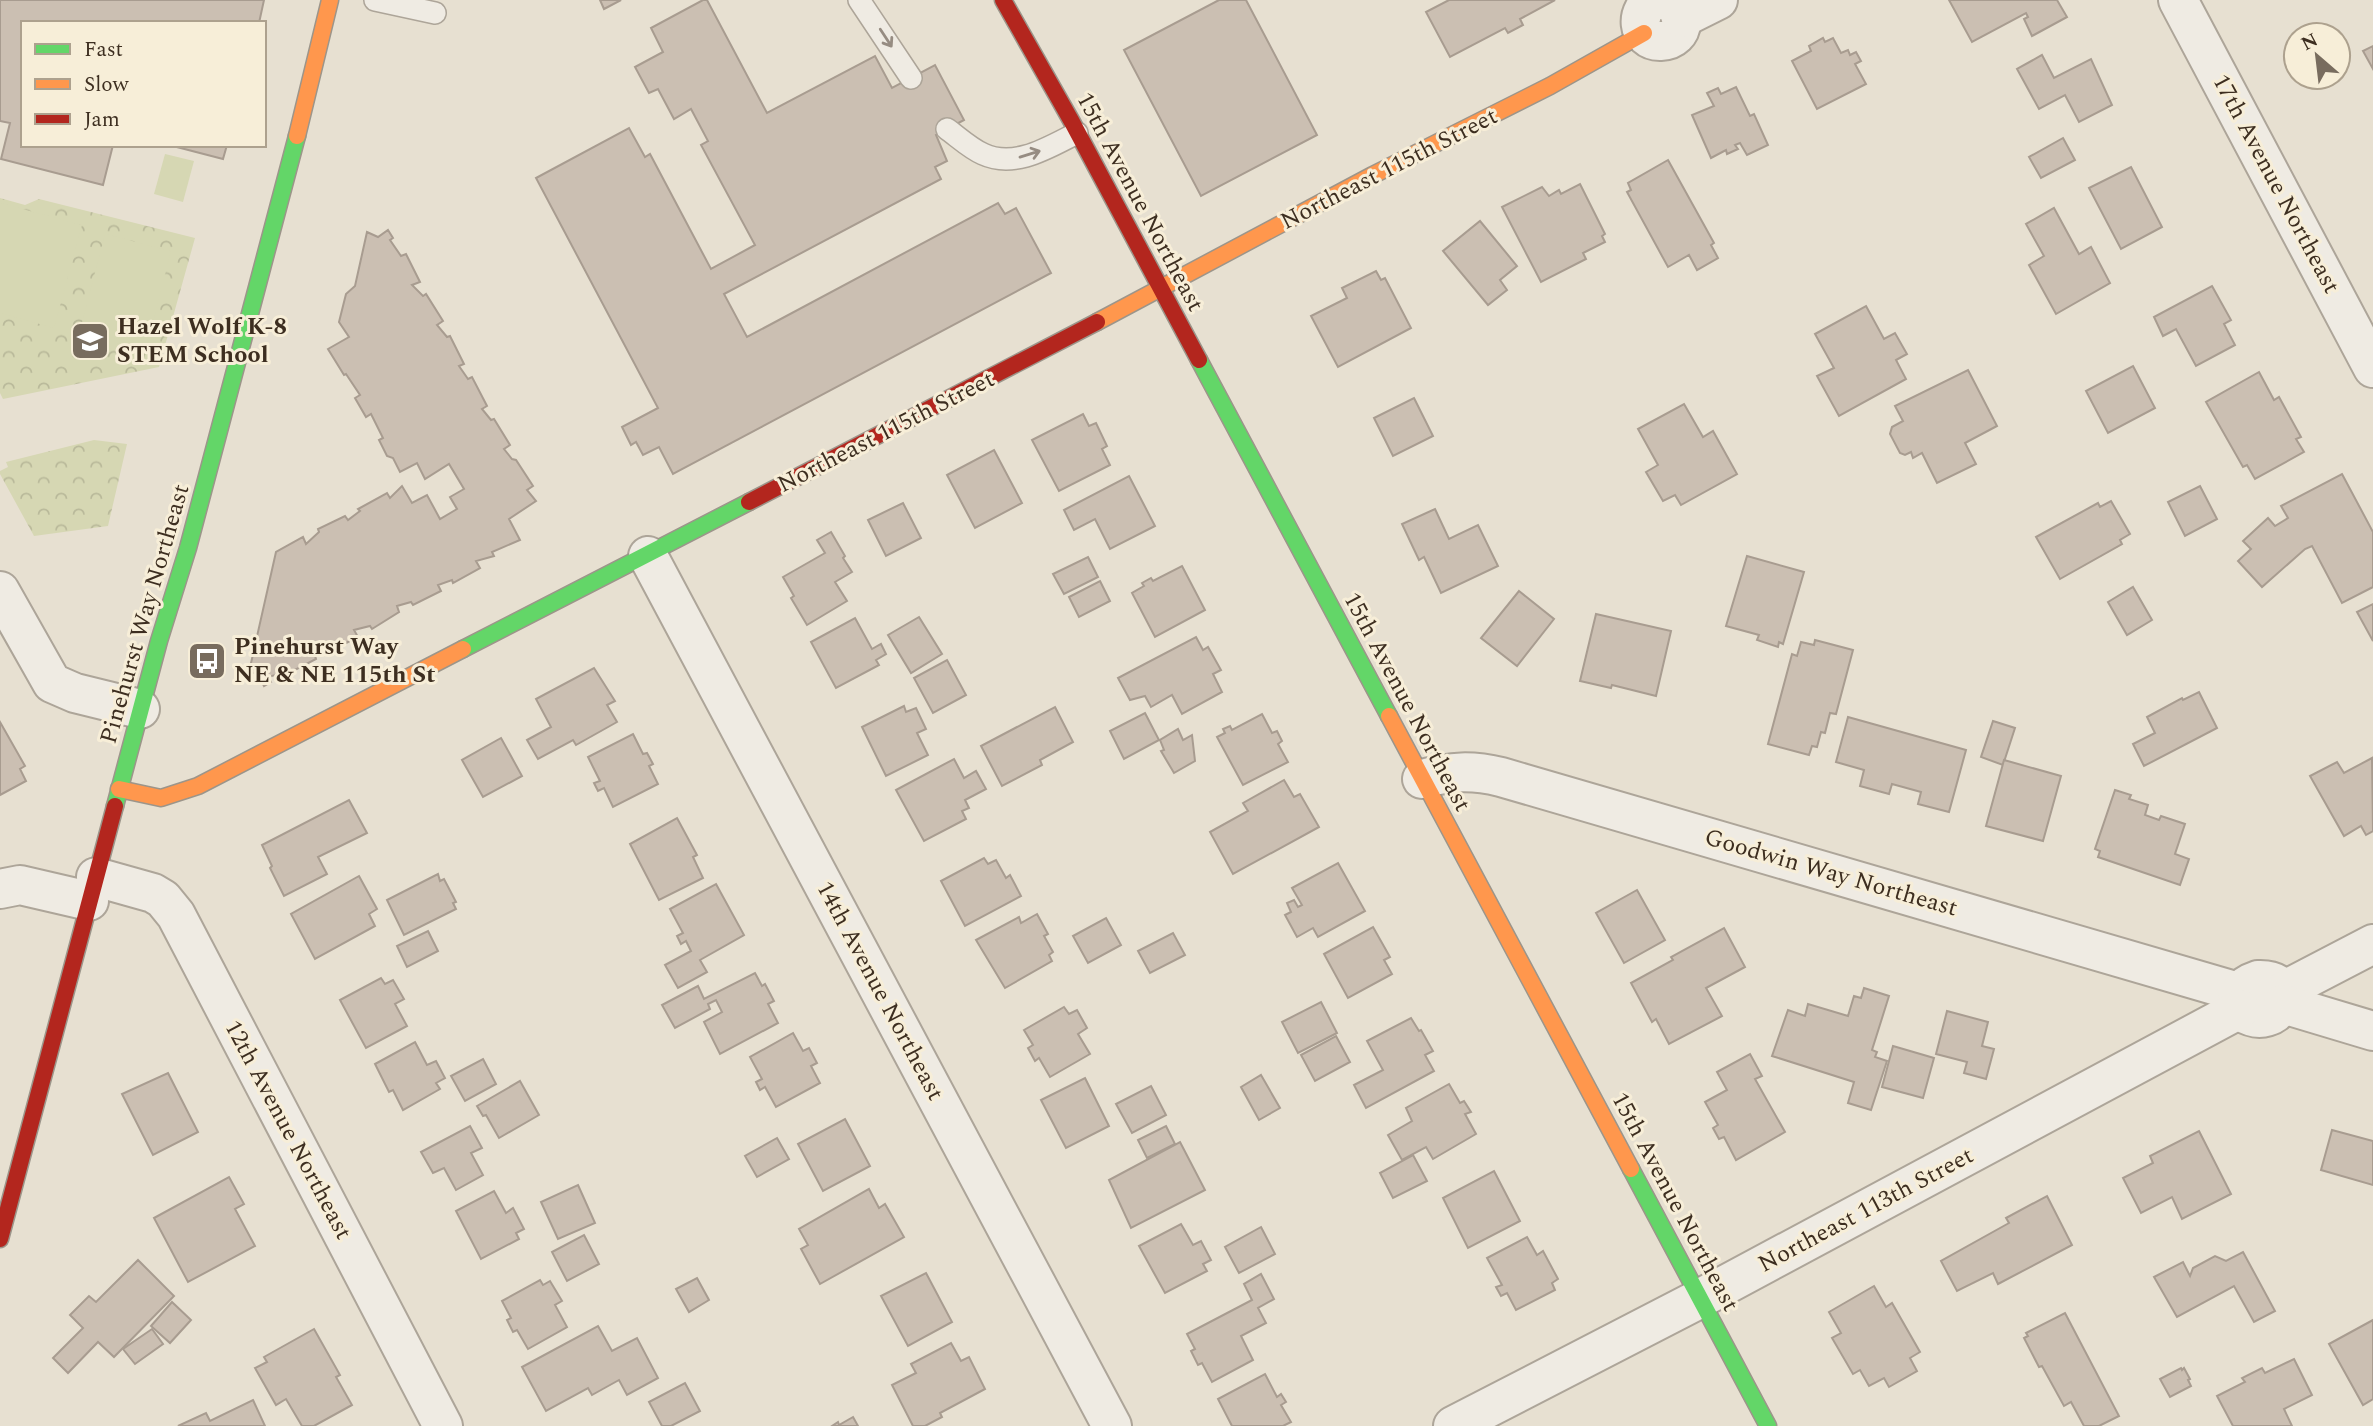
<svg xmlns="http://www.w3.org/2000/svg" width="2373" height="1426" font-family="Spectral,serif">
	<defs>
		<pattern id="forest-crowns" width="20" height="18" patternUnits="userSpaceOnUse" patternTransform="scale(1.75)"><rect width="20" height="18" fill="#d6d7b3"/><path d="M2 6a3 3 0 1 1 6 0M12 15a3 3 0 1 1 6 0" fill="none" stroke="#b9b99a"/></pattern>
	</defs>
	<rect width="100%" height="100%" fill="#e7e0d1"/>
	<g fill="url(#forest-crowns)">
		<polygon points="0,198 25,205 39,199 195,238 159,367 3,399 0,393"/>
		<polygon points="94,440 127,444 108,526 34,536 0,474 0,471 8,467 6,462"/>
	</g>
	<g fill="#d6d7b3">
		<polygon points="165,154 194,161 183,202 154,194"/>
		<polygon points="0,203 82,225 54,328 0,313"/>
		<polygon points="105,234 171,251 146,350 79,334"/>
	</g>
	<g fill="#cbbfb2" stroke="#a89c90" stroke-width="2">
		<polygon points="0,0 264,0 259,23 23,23 23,145 113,145 103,185 1,159 10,123 0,121"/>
		<polygon points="600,0 621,0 604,9"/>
		<polygon points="703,0 707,0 767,113 875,56 892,88 935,65 964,120 936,135 947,161 935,167 941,179 724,294 747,337 998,203 1005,214 1016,208 1051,273 673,474 659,447 643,455 636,442 631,445 622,427 658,408 536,178 629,128 645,157 650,154 711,269 755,245 701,145 708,141 691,109 674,119 658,89 649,93 635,67 663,52 651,28"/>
		<polygon points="1219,0 1246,0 1317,135 1201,196 1124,50"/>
		<polygon points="1449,0 1555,0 1520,19 1523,25 1508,33 1505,28 1450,57 1426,12"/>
		<polygon points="1949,0 2057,0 2067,17 2032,36 2024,19 2028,17 2026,13 1972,42"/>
		<polygon points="1823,38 1825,42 1833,38 1841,53 1848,50 1850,55 1856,52 1861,61 1855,64 1866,84 1817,109 1792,61 1811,51 1809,46"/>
		<polygon points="2373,46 2373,69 2363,51"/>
		<polygon points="2042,55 2054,78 2091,59 2112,105 2079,122 2065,95 2039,109 2017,69"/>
		<polygon points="1736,87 1750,116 1754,114 1768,145 1747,155 1740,143 1735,145 1738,149 1727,154 1726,150 1711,158 1692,115 1714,106 1707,93 1718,88 1721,94"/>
		<polygon points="2063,138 2075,160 2041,178 2029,157"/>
		<polygon points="169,145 227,145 223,159"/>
		<polygon points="1668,160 1714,243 1711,245 1718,258 1697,270 1689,255 1668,267 1627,192 1631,190 1628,183"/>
		<polygon points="2131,167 2162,227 2121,249 2089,188"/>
		<polygon points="1580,184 1605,234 1602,236 1605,242 1583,253 1586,259 1541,282 1502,207 1542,187 1549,196 1559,190 1561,194"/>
		<polygon points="2054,208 2079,254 2091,247 2110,283 2056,314 2029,265 2044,256 2026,224"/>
		<polygon points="1480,221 1517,266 1500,280 1507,290 1488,305 1443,251"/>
		<polygon points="388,230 393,238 390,240 401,256 406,254 420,282 412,285 423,296 426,294 443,321 437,325 447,337 450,336 464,364 459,366 468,379 472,377 487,406 482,409 491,420 494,419 510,445 504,449 512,459 516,460 533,486 527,490 536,501 509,519 520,540 492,552 494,556 476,561 480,568 453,583 452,580 438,585 441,591 413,605 411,602 397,606 399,612 372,629 370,626 354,630 358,637 330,651 329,648 314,652 316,659 289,673 289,671 268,677 271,682 264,686 258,674 249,672 276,552 303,537 306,544 319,532 318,529 345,516 348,520 360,511 358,509 387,493 390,498 402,486 412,503 427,495 440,519 457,509 450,497 464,489 449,464 425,479 417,463 400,472 393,458 387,456 379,440 383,438 371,414 366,417 355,398 360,395 346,374 344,375 328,349 349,337 339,322 346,294 355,286 367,232 378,237"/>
		<polygon points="1376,271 1381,280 1385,278 1411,328 1338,367 1311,316 1347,298 1342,288"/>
		<polygon points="2212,286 2231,320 2224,324 2235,345 2196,366 2176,329 2163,336 2154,317"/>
		<polygon points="1866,306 1884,339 1895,333 1907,354 1896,360 1906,379 1839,416 1817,376 1834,368 1815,334"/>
		<polygon points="2133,366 2155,408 2108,433 2086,391"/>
		<polygon points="1968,370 1997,426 1965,443 1976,464 1937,483 1922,453 1913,458 1911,452 1905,455 1900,453 1890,434 1892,427 1903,421 1895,406"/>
		<polygon points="2259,372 2274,400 2279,397 2301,437 2296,439 2304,452 2255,479 2247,465 2243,467 2206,402"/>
		<polygon points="1414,398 1433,436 1393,456 1374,418"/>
		<polygon points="1684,404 1703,437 1713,431 1737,474 1681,505 1675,495 1663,501 1646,472 1658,465 1638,429"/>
		<polygon points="1083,414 1089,426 1096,423 1107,446 1102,449 1110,465 1059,491 1032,440"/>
		<polygon points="994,450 1022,503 975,528 947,475"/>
		<polygon points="2342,474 2373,532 2373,587 2342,603 2312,546 2305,549 2262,587 2238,561 2251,549 2243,541 2268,518 2275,526 2288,518 2281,506"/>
		<polygon points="1129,476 1155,526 1110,549 1095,519 1074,530 1064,510"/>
		<polygon points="2200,486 2217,519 2185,536 2168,502"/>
		<polygon points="2111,501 2130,534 2120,540 2122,544 2060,579 2036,537 2098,503 2100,507"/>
		<polygon points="903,503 921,538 886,556 868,520"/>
		<polygon points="1435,509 1449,539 1478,525 1498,566 1441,593 1424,557 1419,560 1402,524"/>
		<polygon points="831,532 845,556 843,558 852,572 835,582 847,601 807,625 791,598 794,596 783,577 825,553 817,540"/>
		<polygon points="1747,556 1804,572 1783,644 1779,642 1778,647 1757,640 1759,635 1726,626"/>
		<polygon points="1088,557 1098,577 1064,594 1053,574"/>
		<polygon points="1182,566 1205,610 1155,637 1132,593 1144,586 1142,583 1151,578 1153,581"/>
		<polygon points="1100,581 1110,601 1079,617 1069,597"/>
		<polygon points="2133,587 2152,620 2127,635 2108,602"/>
		<polygon points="1519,591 1554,619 1517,666 1481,638"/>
		<polygon points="2373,604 2373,641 2357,612"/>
		<polygon points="1596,614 1671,631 1656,696 1612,685 1611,688 1580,681"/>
		<polygon points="919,617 942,654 911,673 888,635"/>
		<polygon points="855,618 872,649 881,644 886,654 876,660 879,665 836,688 811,642"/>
		<polygon points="1196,637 1203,650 1208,647 1221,670 1213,674 1222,692 1182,714 1172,695 1151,707 1145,696 1130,700 1118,678"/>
		<polygon points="1815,640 1853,650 1836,714 1830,713 1825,733 1821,732 1817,747 1812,746 1809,755 1768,744 1792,654 1797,656 1801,642 1814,645"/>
		<polygon points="947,660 966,695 933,713 914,678"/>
		<polygon points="594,668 615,701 607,705 617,722 576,745 573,740 538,759 527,740 551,727 536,699"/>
		<polygon points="2199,692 2217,728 2144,766 2133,744 2155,733 2147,717 2182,698 2183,700"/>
		<polygon points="904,706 906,712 916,708 926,729 917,733 928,755 886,776 862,727"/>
		<polygon points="1055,707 1073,742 1040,760 1042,765 1002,786 981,746"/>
		<polygon points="1145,713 1159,740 1124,759 1110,731"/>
		<polygon points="1262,714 1272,733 1277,731 1282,741 1278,744 1288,762 1243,785 1217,737 1225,733 1223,729 1230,726 1232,730"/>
		<polygon points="1848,717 1966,750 1949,812 1918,804 1921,792 1892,784 1889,794 1860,786 1864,770 1836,762"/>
		<polygon points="1993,721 2015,728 2003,765 1981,757"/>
		<polygon points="0,722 25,766 20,769 26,781 0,795"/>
		<polygon points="1178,729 1183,740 1192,735 1195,761 1174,773 1161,751 1164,750 1160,740"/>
		<polygon points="633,734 643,754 647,753 653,764 649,766 658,784 613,807 604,788 598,791 594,783 600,781 588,757"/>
		<polygon points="501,738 522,776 483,797 462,760"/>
		<polygon points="2372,758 2373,831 2366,835 2361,826 2344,836 2310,776 2337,762 2344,773"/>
		<polygon points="954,759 964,778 976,771 986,789 965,800 969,808 962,811 966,819 924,841 896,790"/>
		<polygon points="2004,760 2061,776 2043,841 1986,826"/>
		<polygon points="1284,780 1294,797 1300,794 1319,827 1233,874 1210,832 1248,811 1243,803"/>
		<polygon points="2115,790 2131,795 2129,799 2148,805 2145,815 2159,820 2161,816 2185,824 2175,854 2189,859 2180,885 2098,857 2100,851 2095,849"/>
		<polygon points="349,800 367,833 318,857 327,874 284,896 270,868 272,866 262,845"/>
		<polygon points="677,818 697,855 693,857 703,878 659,900 630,844"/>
		<polygon points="984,858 988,864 996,860 1006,878 1010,875 1021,896 965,926 941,881"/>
		<polygon points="1338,863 1365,911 1318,937 1313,928 1297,937 1285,915 1291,912 1287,903 1294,900 1298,907 1302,905 1292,888"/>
		<polygon points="438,874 440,881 444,879 456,902 453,903 456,909 404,935 387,900"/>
		<polygon points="359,876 377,909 369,914 375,926 315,959 291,914"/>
		<polygon points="716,884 744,935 700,960 707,972 678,988 665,965 691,951 686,941 681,944 677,936 683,933 670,909"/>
		<polygon points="1637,890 1665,940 1624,963 1596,913"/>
		<polygon points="1037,914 1048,934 1044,936 1053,952 1049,955 1052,961 1005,988 976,940 1019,917 1021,923"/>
		<polygon points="1106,918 1121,945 1088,963 1073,936"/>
		<polygon points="1373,927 1390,957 1384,960 1392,974 1348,998 1324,954"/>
		<polygon points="1724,928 1745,967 1706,988 1722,1016 1669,1044 1656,1019 1652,1022 1631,983 1673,960 1671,957"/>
		<polygon points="428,931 438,951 407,967 397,946"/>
		<polygon points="1173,933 1185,955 1150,973 1138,951"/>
		<polygon points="755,973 762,986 765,984 774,1001 768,1004 778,1023 720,1054 704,1022 722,1012 716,1000 708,1004 710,1009 675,1028 662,1005 698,986 704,999"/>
		<polygon points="381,978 385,984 393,980 404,999 395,1004 407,1026 366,1048 340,1000"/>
		<polygon points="1864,988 1889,996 1872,1050 1877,1052 1875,1057 1887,1061 1871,1110 1848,1103 1854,1082 1772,1056 1788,1010 1805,1016 1808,1004 1848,1016 1854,996 1861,998"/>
		<polygon points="1321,1002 1337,1033 1298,1053 1282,1022"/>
		<polygon points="1064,1007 1069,1014 1077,1010 1087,1028 1078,1034 1090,1054 1050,1077 1039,1058 1035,1061 1028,1048 1033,1045 1024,1030"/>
		<polygon points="1947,1011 1988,1022 1982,1046 1994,1049 1986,1079 1964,1073 1967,1062 1936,1054"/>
		<polygon points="1411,1018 1419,1031 1421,1030 1433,1051 1425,1055 1434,1071 1366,1108 1354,1085 1383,1070 1367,1041"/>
		<polygon points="793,1033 803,1051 809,1048 817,1063 811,1066 820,1083 776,1107 765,1087 760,1090 756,1082 762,1079 750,1057"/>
		<polygon points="1336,1036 1350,1062 1315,1081 1301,1055"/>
		<polygon points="415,1042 427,1065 436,1061 445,1078 436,1083 440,1089 403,1110 393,1090 389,1092 375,1064"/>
		<polygon points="1893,1046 1934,1058 1923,1098 1882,1087"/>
		<polygon points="1750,1054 1762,1076 1755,1079 1785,1132 1736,1160 1724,1137 1719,1139 1713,1128 1718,1125 1705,1102 1727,1090 1717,1072"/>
		<polygon points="483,1059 496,1084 465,1101 451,1076"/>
		<polygon points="168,1073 198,1132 153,1155 122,1094"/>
		<polygon points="1261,1075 1280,1108 1259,1120 1241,1087"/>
		<polygon points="1085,1078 1109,1126 1066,1148 1041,1100"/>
		<polygon points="520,1081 539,1115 499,1138 486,1115 483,1116 477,1106"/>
		<polygon points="1449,1084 1460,1103 1464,1101 1471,1112 1465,1114 1476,1134 1433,1159 1426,1147 1402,1160 1388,1135 1412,1121 1406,1108"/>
		<polygon points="1151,1086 1166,1115 1132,1133 1116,1104"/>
		<polygon points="845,1119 870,1166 823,1191 798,1144"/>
		<polygon points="470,1126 482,1148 471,1153 483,1175 456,1190 444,1168 433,1173 421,1152"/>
		<polygon points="1166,1126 1175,1144 1147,1158 1138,1140"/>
		<polygon points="2332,1130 2373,1141 2373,1185 2321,1170"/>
		<polygon points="2199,1131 2231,1194 2182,1219 2172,1197 2141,1213 2123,1178 2153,1163 2150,1156"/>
		<polygon points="777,1138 789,1159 757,1177 745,1156"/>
		<polygon points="1180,1142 1205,1190 1131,1228 1109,1180"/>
		<polygon points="1413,1155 1427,1181 1393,1198 1380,1173"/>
		<polygon points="1494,1171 1520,1221 1468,1248 1443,1198"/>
		<polygon points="229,1177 244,1204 235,1209 255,1246 188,1282 154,1218"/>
		<polygon points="578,1185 595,1223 558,1239 541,1202"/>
		<polygon points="869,1189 879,1208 885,1204 904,1237 820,1284 801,1249 808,1245 799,1229"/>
		<polygon points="494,1191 506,1213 513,1208 524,1229 516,1233 519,1239 481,1259 456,1211"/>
		<polygon points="2047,1196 2072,1245 1998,1284 1993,1273 1957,1291 1941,1261 2009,1223 2006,1218"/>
		<polygon points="1181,1224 1193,1245 1201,1241 1211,1260 1203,1264 1207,1271 1165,1293 1139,1246"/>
		<polygon points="1261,1227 1275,1254 1239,1273 1225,1247"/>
		<polygon points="584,1235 599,1264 567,1281 552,1252"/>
		<polygon points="1527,1237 1537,1255 1543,1251 1558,1279 1552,1283 1555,1290 1516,1310 1507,1293 1501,1296 1496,1287 1502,1285 1487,1258"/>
		<polygon points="2243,1252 2275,1311 2254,1322 2234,1286 2177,1317 2154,1277 2183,1262 2190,1276 2193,1268 2215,1256 2226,1261"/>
		<polygon points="138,1260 174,1296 114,1357 98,1342 68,1373 53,1358 83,1328 70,1315 89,1296 96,1302"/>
		<polygon points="926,1273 952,1322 908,1346 881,1296"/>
		<polygon points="1261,1274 1274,1299 1258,1308 1266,1323 1241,1336 1253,1360 1212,1382 1202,1363 1198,1365 1191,1351 1195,1349 1187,1334 1252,1300 1244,1284"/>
		<polygon points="697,1278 709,1300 689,1312 676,1289"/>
		<polygon points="540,1280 543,1285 550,1281 562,1301 555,1305 567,1327 528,1349 517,1330 513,1332 507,1320 511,1318 502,1301"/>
		<polygon points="1874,1286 1886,1307 1892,1303 1920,1352 1910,1358 1917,1371 1889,1387 1884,1378 1869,1386 1860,1370 1853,1374 1832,1338 1841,1333 1829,1312"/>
		<polygon points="172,1302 191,1320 170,1343 151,1326"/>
		<polygon points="2065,1313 2119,1416 2099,1426 2084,1426 2071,1402 2064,1406 2042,1366 2039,1367 2024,1338 2028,1336 2026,1333"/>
		<polygon points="2373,1320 2373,1399 2363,1405 2329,1344"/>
		<polygon points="598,1326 612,1351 637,1338 658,1378 627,1395 619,1380 592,1395 588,1388 546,1411 522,1367"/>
		<polygon points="152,1329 163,1344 135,1364 123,1349"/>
		<polygon points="314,1329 340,1375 336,1377 352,1405 314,1426 302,1426 286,1399 276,1405 255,1368 267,1362 264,1357"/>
		<polygon points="951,1343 961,1361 969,1357 985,1389 940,1413 942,1417 925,1426 913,1426 892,1385 916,1373 911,1364"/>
		<polygon points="2294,1359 2312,1395 2284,1409 2292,1426 2233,1426 2217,1396 2245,1382 2242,1378 2262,1368 2265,1373"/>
		<polygon points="2181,1368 2182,1370 2184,1368 2190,1379 2188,1380 2191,1386 2170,1397 2160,1379"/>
		<polygon points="1265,1374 1277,1397 1281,1394 1286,1402 1281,1405 1291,1422 1283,1426 1232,1426 1218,1399"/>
		<polygon points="685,1383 700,1411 671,1426 662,1426 649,1402"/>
		<polygon points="253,1400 265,1426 178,1426 206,1413 210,1421"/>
		<polygon points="853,1417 858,1426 832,1426 838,1422 839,1425"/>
	</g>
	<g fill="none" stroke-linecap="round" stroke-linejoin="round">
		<defs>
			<g id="lane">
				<polyline points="375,0 435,13"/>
				<polyline points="859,0 911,78"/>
				<path d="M 947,129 C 958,137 971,149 983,154 C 1015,169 1049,147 1077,133"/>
			</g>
			<g id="street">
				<path d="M 1655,0 C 1634,9 1636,42 1661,41 C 1687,40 1687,8 1666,0"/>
				<polyline points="2178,0 2373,368"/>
				<polyline points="1682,18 1718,0"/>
				<polyline points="648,556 1112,1426"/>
				<polyline points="0,591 52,683 75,693 140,709"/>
				<path d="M 1422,779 C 1451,771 1472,770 1501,777 L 2238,992"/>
				<polyline points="96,877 153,893 163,899 176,915 443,1426"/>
				<polyline points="0,889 20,885 89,901"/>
				<path d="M 2258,980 C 2305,978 2279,1036 2242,1012 C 2230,996 2243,985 2258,980 Z"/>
				<polyline points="2283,991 2373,944"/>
				<polyline points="2283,1004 2373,1031"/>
				<polyline points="1453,1426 1701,1298 2240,1009"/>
			</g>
			<g id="fast">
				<polyline points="1199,360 1389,716"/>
				<polyline points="463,649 749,502"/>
				<polyline points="115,806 159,641 188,548 297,136"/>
				<polyline points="1631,1169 1768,1426"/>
			</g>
			<g id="slow">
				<polyline points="297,136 330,0"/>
				<polyline points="1097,322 1373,175 1550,86 1644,33"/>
				<polyline points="1389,716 1631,1169"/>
				<polyline points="119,789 161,798 198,786 463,649"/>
			</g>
			<g id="jam">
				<polyline points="1003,0 1072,122 1199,360"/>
				<polyline points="749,502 1097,322"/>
				<polyline points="0,1239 115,806"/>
			</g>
		</defs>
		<use href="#lane" stroke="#ada599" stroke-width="24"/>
		<use href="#street" stroke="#ada599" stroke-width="42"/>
		<use href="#fast" stroke="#9c958a" stroke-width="19"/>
		<use href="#slow" stroke="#9c958a" stroke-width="19"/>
		<use href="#jam" stroke="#9c958a" stroke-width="19"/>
		<use href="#lane" stroke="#efebe3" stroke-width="21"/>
		<use href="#street" stroke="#efebe3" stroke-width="38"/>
		<use href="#fast" stroke="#63d668" stroke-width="16"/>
		<use href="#slow" stroke="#ff974d" stroke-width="16"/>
		<use href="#jam" stroke="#b3261e" stroke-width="16"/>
	</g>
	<defs><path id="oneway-shaft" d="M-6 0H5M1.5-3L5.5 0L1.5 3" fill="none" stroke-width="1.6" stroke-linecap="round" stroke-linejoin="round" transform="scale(1.75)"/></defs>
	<g stroke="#968c82">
		<use href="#oneway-shaft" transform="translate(886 38) rotate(57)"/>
		<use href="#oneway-shaft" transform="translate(1030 154) rotate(-17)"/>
	</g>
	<defs>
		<symbol id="school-square" viewBox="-11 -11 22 22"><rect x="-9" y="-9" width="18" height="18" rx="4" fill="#786c5e" stroke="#f7eed8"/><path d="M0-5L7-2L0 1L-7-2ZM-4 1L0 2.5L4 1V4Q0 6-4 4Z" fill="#fff"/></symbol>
		<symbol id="bus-square" viewBox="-11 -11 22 22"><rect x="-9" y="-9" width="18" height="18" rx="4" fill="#786c5e" stroke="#f7eed8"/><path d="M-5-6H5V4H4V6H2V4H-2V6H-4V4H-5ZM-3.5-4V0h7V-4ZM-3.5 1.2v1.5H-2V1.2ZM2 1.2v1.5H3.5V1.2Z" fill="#fff"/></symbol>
	</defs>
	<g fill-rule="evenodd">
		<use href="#school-square" x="68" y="319" width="44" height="44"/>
		<use href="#bus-square" x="185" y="639" width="44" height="44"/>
	</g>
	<g text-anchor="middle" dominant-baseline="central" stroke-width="6" stroke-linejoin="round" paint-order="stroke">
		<g font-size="24" fill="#3d2e20" stroke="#f7eed8">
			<text transform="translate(1389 169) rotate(-27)">Northeast 115th Street</text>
			<text transform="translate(2276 184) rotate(62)">17th Avenue Northeast</text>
			<text transform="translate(1140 202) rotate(62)">15th Avenue Northeast</text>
			<text transform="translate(886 432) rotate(-27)">Northeast 115th Street</text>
			<text transform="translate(145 614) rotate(-74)">Pinehurst Way Northeast</text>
			<text transform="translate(1407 702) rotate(62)">15th Avenue Northeast</text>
			<text transform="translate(1831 873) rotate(16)">Goodwin Way Northeast</text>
			<text transform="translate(880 991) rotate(62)">14th Avenue Northeast</text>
			<text transform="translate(288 1130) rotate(62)">12th Avenue Northeast</text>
			<text transform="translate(1675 1202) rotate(62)">15th Avenue Northeast</text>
			<text transform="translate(1866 1210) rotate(-28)">Northeast 113th Street</text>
		</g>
		<g font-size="24" font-weight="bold" fill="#3d2e20" stroke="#f7eed8" text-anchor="start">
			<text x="117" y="327">Hazel Wolf K-8<tspan x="117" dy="28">STEM School</tspan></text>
			<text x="234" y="647">Pinehurst Way<tspan x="234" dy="28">NE &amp; NE 115th St</tspan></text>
		</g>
	</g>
	<rect x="21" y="21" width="245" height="126" fill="#f7eed8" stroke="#ada18e" stroke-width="2"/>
	<rect x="35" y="44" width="35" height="10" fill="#63d668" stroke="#ada18e" stroke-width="2"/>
	<text x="84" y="56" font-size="21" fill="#3d2e20">Fast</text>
	<rect x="35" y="79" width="35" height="10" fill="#ff974d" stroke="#ada18e" stroke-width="2"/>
	<text x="84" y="91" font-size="21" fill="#3d2e20">Slow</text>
	<rect x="35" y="114" width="35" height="10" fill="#b3261e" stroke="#ada18e" stroke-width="2"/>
	<text x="84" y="126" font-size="21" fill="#3d2e20">Jam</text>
	<g transform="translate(2317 56) rotate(332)"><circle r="33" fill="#f7eed8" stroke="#ada18e" stroke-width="2"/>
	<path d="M0-5L12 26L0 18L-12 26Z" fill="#786c5e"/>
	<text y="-10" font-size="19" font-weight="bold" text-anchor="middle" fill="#3d2e20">N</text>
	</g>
</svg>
